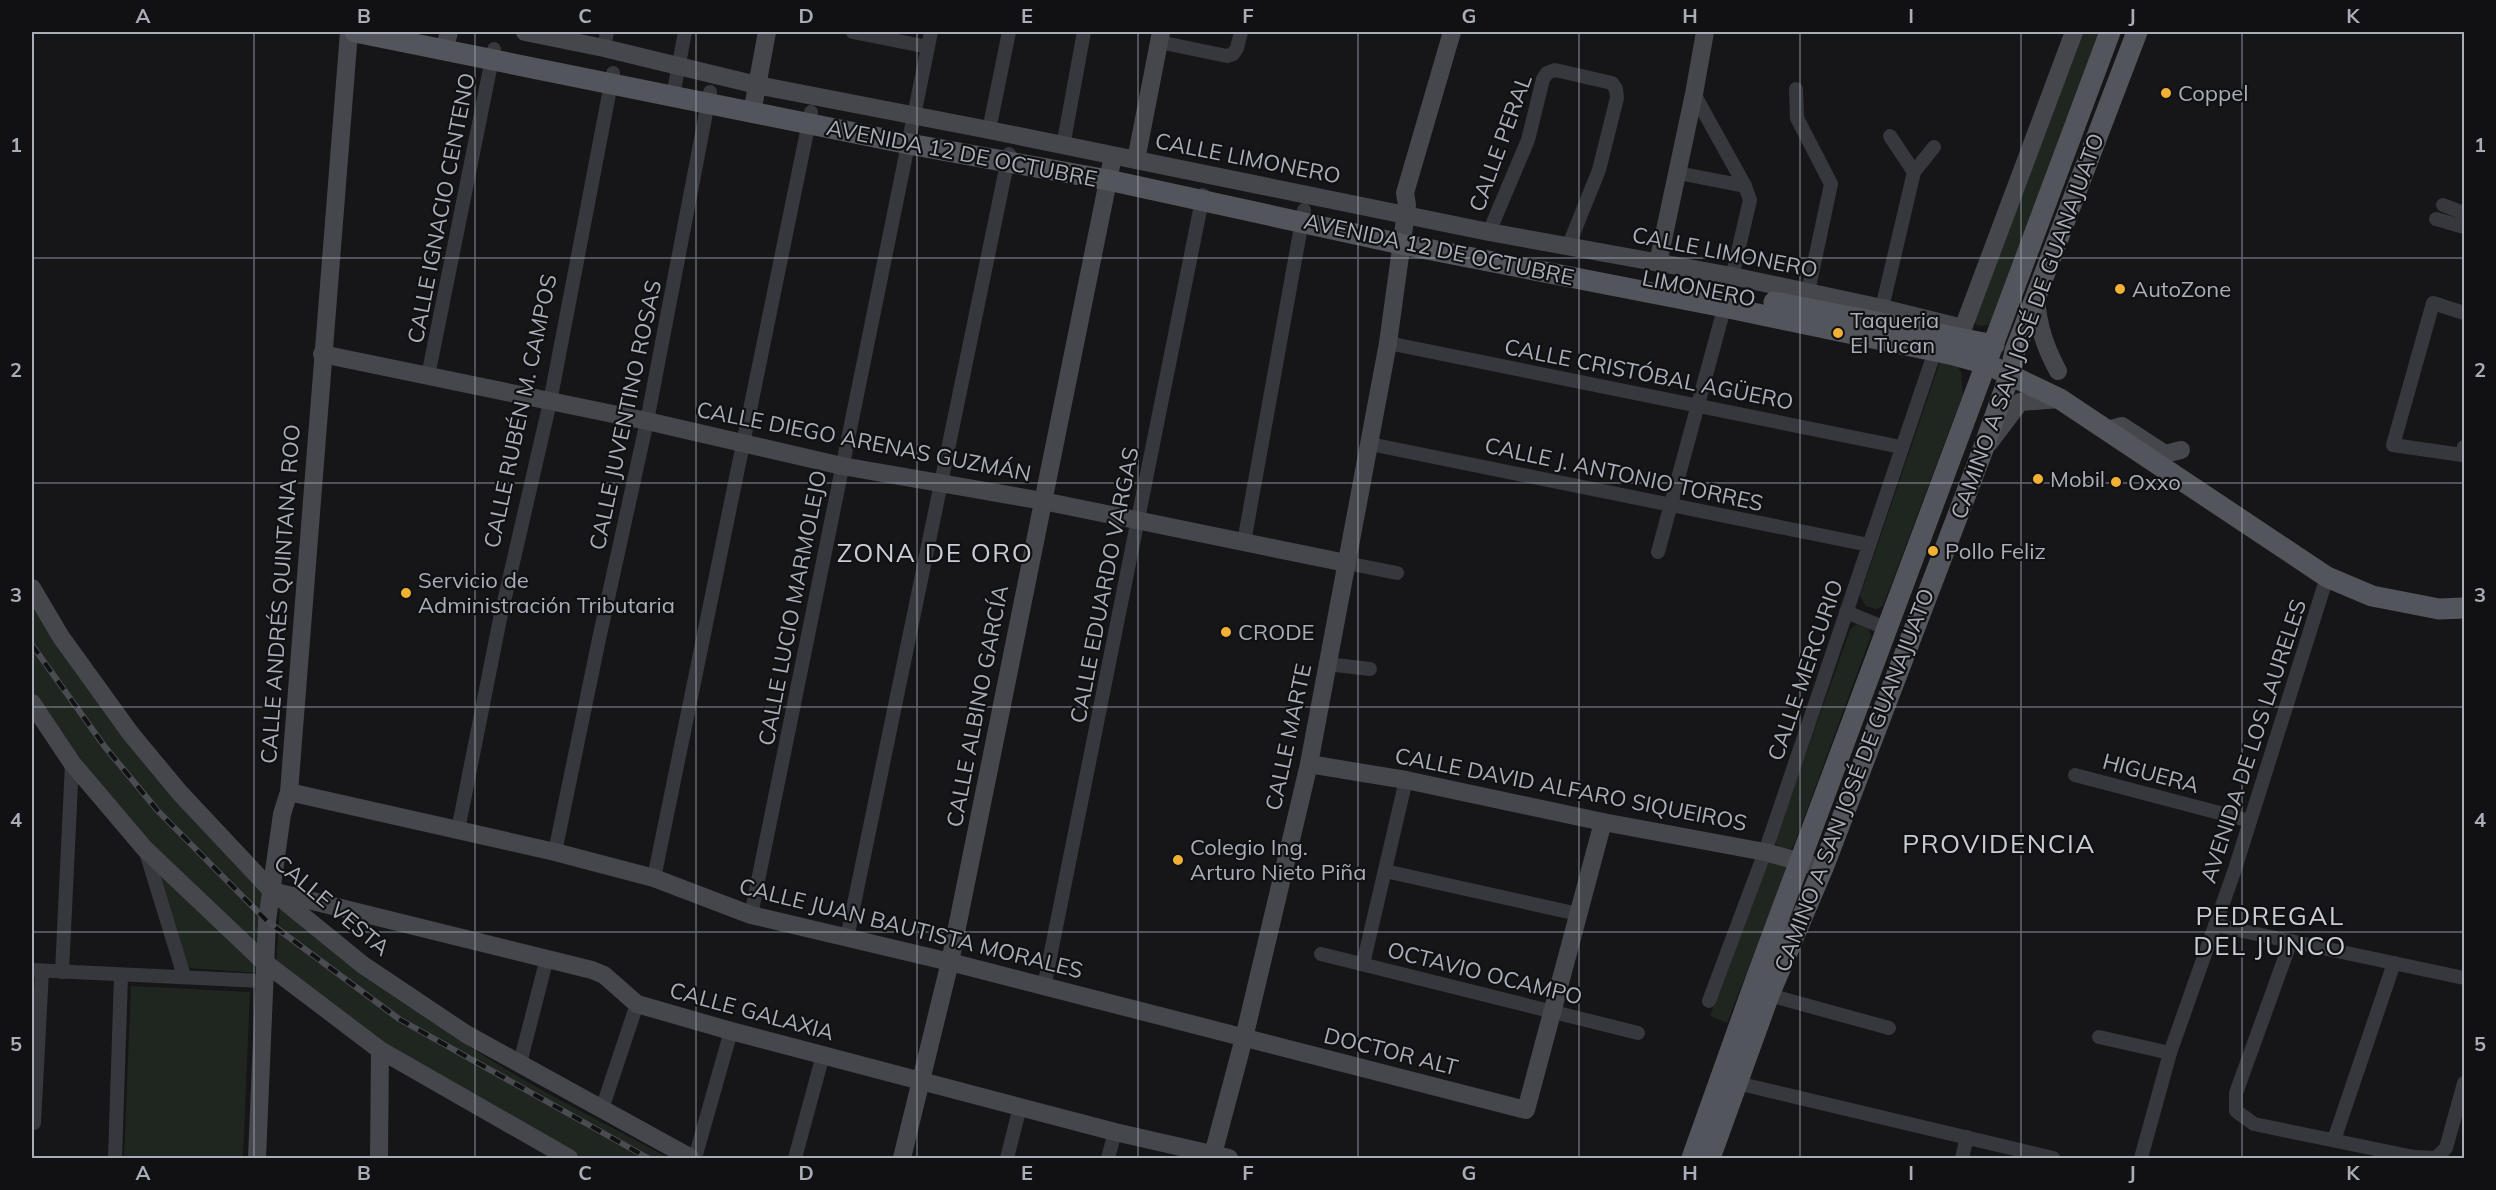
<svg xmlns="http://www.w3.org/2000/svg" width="2496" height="1190" font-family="Mulish,sans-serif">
	<rect width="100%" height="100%" fill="#161618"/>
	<g fill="#1e261f">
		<polygon points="2081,32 2099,32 1991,325 1979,326 1973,322"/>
		<polygon points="1941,359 1954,361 1961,372 1963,394 1883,606 1876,609 1866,606 1860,596"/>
		<polygon points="32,603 262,886 261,908 257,926 260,934 257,944 185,884 32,701"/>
		<polygon points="1856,624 1869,629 1871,636 1794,845 1790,850 1780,849 1776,843 1777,835 1850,630"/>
		<polygon points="1785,859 1786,871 1727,1023 1710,1016 1769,861"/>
		<polygon points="156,871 258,963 259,973 188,968"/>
		<path d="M 280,904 C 340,953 401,1001 466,1044 C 530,1087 601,1121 669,1158 L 583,1158 L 379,1041 L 276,965 Z"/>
		<polygon points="131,986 250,992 243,1158 124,1158"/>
	</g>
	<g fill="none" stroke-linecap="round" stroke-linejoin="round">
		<g stroke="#37383d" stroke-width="14">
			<polyline points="853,32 928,47"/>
			<polyline points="1159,42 1227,56 1233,54 1237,48 1241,32"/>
			<polyline points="604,48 607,32"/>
			<polyline points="675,85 685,32"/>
			<polyline points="1796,89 1797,118 1831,184 1808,292"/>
			<polyline points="989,130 1009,32"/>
			<polyline points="1890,136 1914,172"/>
			<polyline points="1063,146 1084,32"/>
			<polyline points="1678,173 1745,186"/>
			<polyline points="2443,205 2464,213"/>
			<polyline points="2436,219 2464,227"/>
			<polyline points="1489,232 1528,140 1543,79 1547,73 1555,70 1612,83 1616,89 1617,98 1599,170 1568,247"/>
			<polyline points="1882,308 1914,172 1934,147"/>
			<polyline points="2464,313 2433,303 2393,445 2462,455 2464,447"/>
			<polyline points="1388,343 1901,447"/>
			<polyline points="428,376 494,49"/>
			<polyline points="1370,444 1869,545"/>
			<polyline points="1244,542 1304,210"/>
			<polyline points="1658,552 1728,294 1750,200 1745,186 1694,94"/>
			<polyline points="1346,563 1397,573"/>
			<polyline points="1846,612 1888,629"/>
			<polyline points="1327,664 1370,669"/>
			<polyline points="2075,775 2250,821"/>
			<polyline points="458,830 500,619 550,402 613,73"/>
			<polyline points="145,849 184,976"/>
			<polyline points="555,852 599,639 647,421 710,92"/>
			<polyline points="1385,871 1578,914"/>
			<polyline points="654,878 811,112"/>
			<polyline points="751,915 931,32"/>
			<polyline points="2215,925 2464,978"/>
			<polyline points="847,938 1009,154"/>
			<polyline points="2291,941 2236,1093 2236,1111 2254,1124 2414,1157 2436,1158 2446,1148 2464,1083"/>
			<polyline points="1321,954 1638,1033"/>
			<polyline points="1363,964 1406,780"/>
			<polyline points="32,970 263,981"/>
			<polyline points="62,972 72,763"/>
			<polyline points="1044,987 1203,195"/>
			<polyline points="1769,995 1889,1028"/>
			<polyline points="1709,1001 1765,852 1935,351"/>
			<polyline points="2099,1037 2170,1053"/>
			<polyline points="520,1063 547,958"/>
			<polyline points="1737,1083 2053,1158"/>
			<polyline points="602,1109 637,1004"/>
			<polyline points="34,1123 42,971"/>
			<polyline points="2334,1140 2394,963"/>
			<polyline points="115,1158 121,976"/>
			<polyline points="695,1158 731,1031"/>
			<polyline points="795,1158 823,1055"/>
			<polyline points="1007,1158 1020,1107"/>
			<polyline points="1108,1158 1115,1132"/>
			<polyline points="1962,1158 1967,1137"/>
			<polyline points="2141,1158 2170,1053 2235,869 2327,577"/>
		</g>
		<g stroke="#45474d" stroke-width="18">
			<polyline points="525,32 604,48 757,85 989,130 1489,232 1732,276 1882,308 1963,328"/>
			<polyline points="444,50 449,32"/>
			<polyline points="752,113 767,32"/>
			<polyline points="1136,160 1161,32"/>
			<polyline points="1658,263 1694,94 1705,32"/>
			<path d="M 2036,298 C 2038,326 2045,347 2058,371"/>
			<polyline points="1959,339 2074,32"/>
			<polyline points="322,354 647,421 842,466 1043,501 1346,563"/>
			<polyline points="2107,430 2122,426 2165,454 2181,450"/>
			<polyline points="1989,443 2020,402 2060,399"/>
			<polyline points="32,588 61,637 131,734 180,793 272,891 363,965 466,1034 691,1158"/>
			<polyline points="32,703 72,763 145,849 264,962 380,1050 569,1158"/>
			<polyline points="1309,764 1406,780 1603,822 1765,852 1823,868"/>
			<polyline points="289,792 555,852 654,878 751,915 950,962 1526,1110 1603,822"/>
			<polyline points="272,891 592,970 604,975 637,1004 731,1031 1115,1132 1229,1158"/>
			<polyline points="257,1158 267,921 282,814 289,792 349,32"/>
			<polyline points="379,1158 380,1050"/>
			<polyline points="902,1158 950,962 1113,156"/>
			<polyline points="1212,1158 1244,1038 1309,764 1388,343 1407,205 1405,193 1452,32"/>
		</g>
		<g stroke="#53555c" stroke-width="21">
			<polyline points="355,32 909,144 1108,180 1401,244 1724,307 1954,355 1987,364 2060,399 2327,577 2372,596 2439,609 2464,608"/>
			<polyline points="1774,302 1994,345"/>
			<polyline points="1692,1158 1757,976 2110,32"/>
			<polyline points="1710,1158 1769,995 1823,868 1982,452 2010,374 2015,351 2137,32"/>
		</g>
		<defs>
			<polyline id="rail" points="32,645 105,747 158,811 267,921 399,1019 648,1158"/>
		</defs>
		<use href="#rail" stroke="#4a4c52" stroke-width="6"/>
		<use href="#rail" stroke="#111113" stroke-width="4" stroke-dasharray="11" stroke-linecap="butt"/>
	</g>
	<path fill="none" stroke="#a8adb8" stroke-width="1.5" stroke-opacity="0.55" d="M 254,32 L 254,1158M 475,32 L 475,1158M 696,32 L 696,1158M 917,32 L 917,1158M 1138,32 L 1138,1158M 1358,32 L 1358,1158M 1579,32 L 1579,1158M 1800,32 L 1800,1158M 2021,32 L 2021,1158M 2242,32 L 2242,1158M 32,258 L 2464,258M 32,483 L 2464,483M 32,707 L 2464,707M 32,932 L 2464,932"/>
	<g fill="#f2b134" stroke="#111113" stroke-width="2">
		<circle cx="2166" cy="93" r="6"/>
		<circle cx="2120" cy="289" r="6"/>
		<circle cx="1838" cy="333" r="6"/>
		<circle cx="2038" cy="479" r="6"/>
		<circle cx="2116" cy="482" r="6"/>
		<circle cx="1933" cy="551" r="6"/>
		<circle cx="406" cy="593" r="6"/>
		<circle cx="1226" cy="632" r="6"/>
		<circle cx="1178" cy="860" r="6"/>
	</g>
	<g text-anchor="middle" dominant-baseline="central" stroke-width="4.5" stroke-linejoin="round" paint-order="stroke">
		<g font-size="22" fill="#a8adb8" stroke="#111113" text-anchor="start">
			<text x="2178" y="93">Coppel</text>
			<text x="2132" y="289">AutoZone</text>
			<text x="1850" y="320">Taqueria<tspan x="1850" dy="25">El Tucan</tspan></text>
			<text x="2050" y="479">Mobil</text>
			<text x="2128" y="482">Oxxo</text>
			<text x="1945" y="551">Pollo Feliz</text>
			<text x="418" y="580">Servicio de<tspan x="418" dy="25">Administración Tributaria</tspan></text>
			<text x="1238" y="632">CRODE</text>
			<text x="1190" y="847">Colegio Ing.<tspan x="1190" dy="25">Arturo Nieto Piña</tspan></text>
		</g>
		<g font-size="22" fill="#a8adb8" stroke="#111113">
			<text transform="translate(1500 143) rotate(-70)">CALLE PERAL</text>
			<text transform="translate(962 153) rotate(11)">AVENIDA 12 DE OCTUBRE</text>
			<text transform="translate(1248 158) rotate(11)">CALLE LIMONERO</text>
			<text transform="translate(441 208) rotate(-79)">CALLE IGNACIO CENTENO</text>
			<text transform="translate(1439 249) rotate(12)">AVENIDA 12 DE OCTUBRE</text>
			<text transform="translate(1725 252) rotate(11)">CALLE LIMONERO</text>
			<text transform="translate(1699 288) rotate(11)">LIMONERO</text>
			<text transform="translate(2027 326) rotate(-70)">CAMINO A SAN JOSÉ DE GUANAJUATO</text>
			<text transform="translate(1649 374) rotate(11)">CALLE CRISTÓBAL AGÜERO</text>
			<text transform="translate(520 411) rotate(-78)">CALLE RUBÉN M. CAMPOS</text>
			<text transform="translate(625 415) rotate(-78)">CALLE JUVENTINO ROSAS</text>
			<text transform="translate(864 441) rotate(11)">CALLE DIEGO ARENAS GUZMÁN</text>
			<text transform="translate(1624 474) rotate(12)">CALLE J. ANTONIO TORRES</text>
			<text transform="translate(1104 585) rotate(-79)">CALLE EDUARDO VARGAS</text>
			<text transform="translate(280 594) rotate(-86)">CALLE ANDRÉS QUINTANA ROO</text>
			<text transform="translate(792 608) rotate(-79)">CALLE LUCIO MARMOLEJO</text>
			<text transform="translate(1805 670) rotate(-71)">CALLE MERCURIO</text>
			<text transform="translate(977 706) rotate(-79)">CALLE ALBINO GARCÍA</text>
			<text transform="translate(1288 737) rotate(-78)">CALLE MARTE</text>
			<text transform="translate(2253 741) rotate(-72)">AVENIDA DE LOS LAURELES</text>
			<text transform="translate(2151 773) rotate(15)">HIGUERA</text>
			<text transform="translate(1854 780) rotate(-69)">CAMINO A SAN JOSÉ DE GUANAJUATO</text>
			<text transform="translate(1571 789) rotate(11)">CALLE DAVID ALFARO SIQUEIROS</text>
			<text transform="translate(332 905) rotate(40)">CALLE VESTA</text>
			<text transform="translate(911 928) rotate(14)">CALLE JUAN BAUTISTA MORALES</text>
			<text transform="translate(1485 973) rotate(14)">OCTAVIO OCAMPO</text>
			<text transform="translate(752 1011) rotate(15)">CALLE GALAXIA</text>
			<text transform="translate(1391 1051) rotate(14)">DOCTOR ALT</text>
		</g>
		<g font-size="26" letter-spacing="1.5" fill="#c9ccd4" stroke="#111113">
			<text x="935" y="552">ZONA DE ORO</text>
			<text x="1999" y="843">PROVIDENCIA</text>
			<text x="2270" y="915">PEDREGAL<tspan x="2270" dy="30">DEL JUNCO</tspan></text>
		</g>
	</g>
	<rect width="2496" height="1190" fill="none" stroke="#111113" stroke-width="66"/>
	<rect x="33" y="33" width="2430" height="1124" fill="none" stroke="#a8adb8" stroke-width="2"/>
	<g font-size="20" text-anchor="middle" font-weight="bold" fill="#a8adb8">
		<text x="143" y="23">A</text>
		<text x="364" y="23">B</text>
		<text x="585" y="23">C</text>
		<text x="806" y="23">D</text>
		<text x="1027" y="23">E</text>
		<text x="1248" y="23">F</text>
		<text x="1469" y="23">G</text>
		<text x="1690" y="23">H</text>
		<text x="1911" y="23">I</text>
		<text x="2132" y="23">J</text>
		<text x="2353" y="23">K</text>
		<text x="16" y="152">1</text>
		<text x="2480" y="152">1</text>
		<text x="16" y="377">2</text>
		<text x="2480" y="377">2</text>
		<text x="16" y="602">3</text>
		<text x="2480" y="602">3</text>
		<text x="16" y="827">4</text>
		<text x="2480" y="827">4</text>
		<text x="16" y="1051">5</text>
		<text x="2480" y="1051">5</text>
		<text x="143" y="1180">A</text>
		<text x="364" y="1180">B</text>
		<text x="585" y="1180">C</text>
		<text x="806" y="1180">D</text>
		<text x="1027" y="1180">E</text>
		<text x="1248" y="1180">F</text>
		<text x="1469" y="1180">G</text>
		<text x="1690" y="1180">H</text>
		<text x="1911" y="1180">I</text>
		<text x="2132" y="1180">J</text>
		<text x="2353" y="1180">K</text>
	</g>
</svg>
